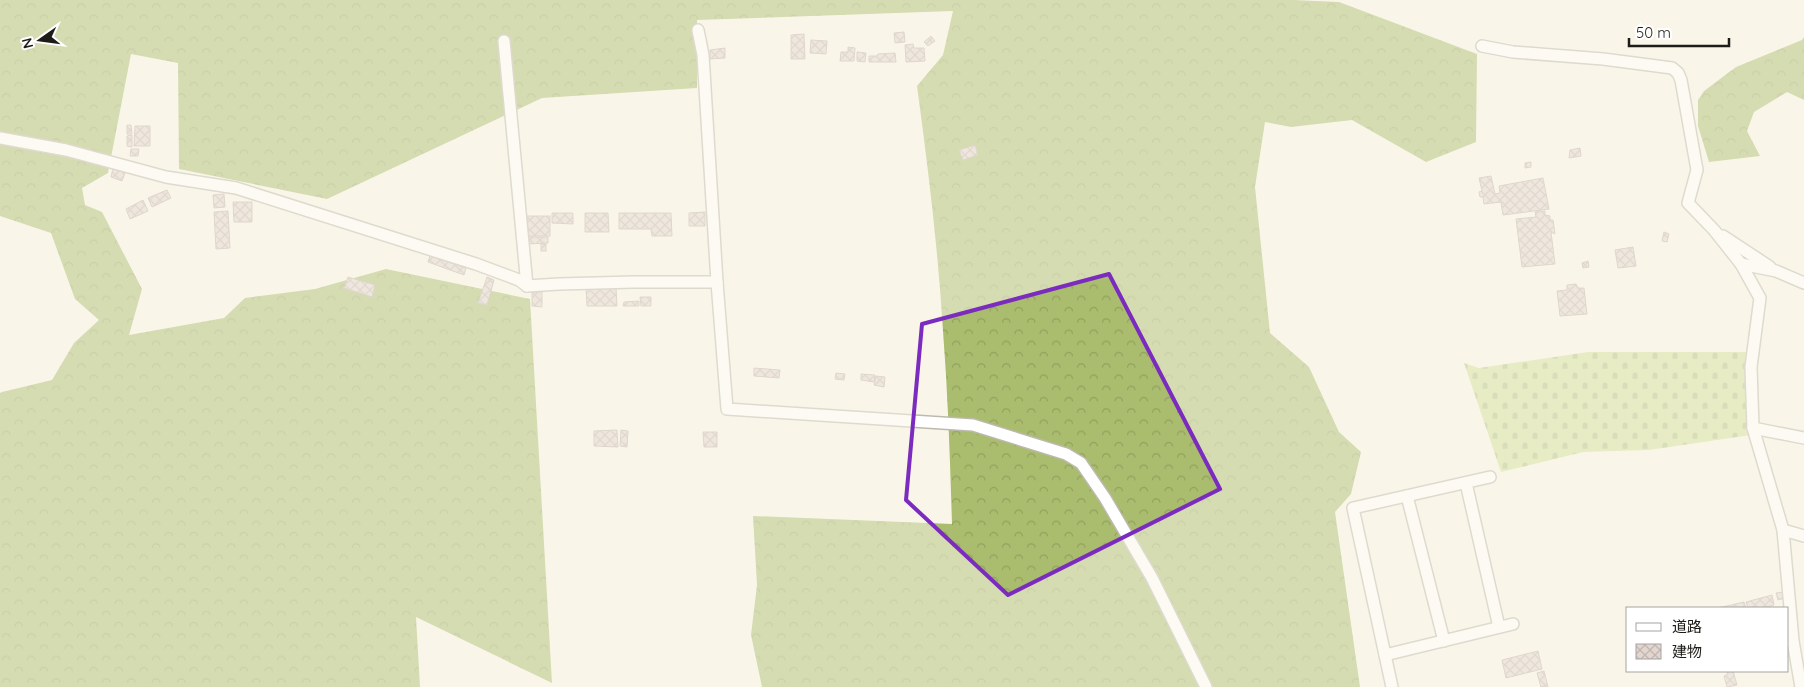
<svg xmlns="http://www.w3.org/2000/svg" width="1804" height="687" font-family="Quicksand,'Noto Sans JP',sans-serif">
	<defs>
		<pattern id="forest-crowns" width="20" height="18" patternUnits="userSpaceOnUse" patternTransform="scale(1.25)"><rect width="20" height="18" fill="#aabc6d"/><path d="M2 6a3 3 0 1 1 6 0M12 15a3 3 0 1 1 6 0" fill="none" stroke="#92a15e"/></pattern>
		<pattern id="cemetery-stones" width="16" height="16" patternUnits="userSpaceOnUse" patternTransform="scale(1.25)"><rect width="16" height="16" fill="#d0e198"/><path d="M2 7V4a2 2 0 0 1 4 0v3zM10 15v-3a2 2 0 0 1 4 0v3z" fill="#b2c082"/></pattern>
		<pattern id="building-cross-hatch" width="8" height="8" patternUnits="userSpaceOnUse" patternTransform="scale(1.25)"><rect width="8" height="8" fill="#e3d5cf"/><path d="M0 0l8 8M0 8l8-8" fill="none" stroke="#c2b6b1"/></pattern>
	</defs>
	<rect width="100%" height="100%" fill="#f9f6e9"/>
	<g fill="url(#forest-crowns)">
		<path d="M 0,0 L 1293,0 L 1339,2 L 1477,54 L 1476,142 L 1426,162 L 1352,120 L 1291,127 L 1265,122 L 1255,187 L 1270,333 L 1309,367 L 1339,432 L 1361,452 L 1351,494 L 1335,512 L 1360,687 L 762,687 L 751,635 L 757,585 L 753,516 L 952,524 C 950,459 948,395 943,331 C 938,249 928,167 917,86 L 943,55 L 953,11 L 697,20 L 697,88 L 542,98 L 327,199 L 179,169 L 178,63 L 131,54 L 108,173 L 82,188 L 85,205 L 102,212 L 142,289 L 129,335 L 224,318 L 245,298 L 315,289 L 386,269 L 530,299 L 552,683 L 416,617 L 420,687 L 0,687 L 0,393 L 2,392 L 52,380 L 74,343 L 99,320 L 75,299 L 51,233 L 0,216 Z"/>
		<polygon points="1804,37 1804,100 1787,92 1754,112 1747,131 1760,156 1709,162 1698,126 1698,100 1704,91 1736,67 1802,40"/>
	</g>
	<polygon fill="url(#cemetery-stones)" points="1588,352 1750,352 1751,435 1649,450 1583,452 1501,472 1464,363 1479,368"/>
	<g fill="url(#building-cross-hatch)" stroke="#bdb0ab">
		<polygon points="904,32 905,42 895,43 894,33"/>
		<polygon points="804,34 805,59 791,59 791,35"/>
		<polygon points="931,36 935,41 928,46 924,42"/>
		<polygon points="811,40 827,41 826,54 810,53"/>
		<polygon points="913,44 914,48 924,48 925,61 906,62 905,45"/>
		<polygon points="848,47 855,48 854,61 840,61 841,52 848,52"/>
		<polygon points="725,48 725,58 710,59 710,50"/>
		<polygon points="857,52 866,53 865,62 857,61"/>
		<polygon points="895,53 896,62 869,62 869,56 877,56 878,54"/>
		<polygon points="127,125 131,125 132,134 127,134"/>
		<polygon points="135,126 150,126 150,146 134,146"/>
		<polygon points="132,135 132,147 127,146 127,136"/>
		<polygon points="975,145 978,155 963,160 959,150"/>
		<polygon points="1580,148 1581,156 1569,158 1570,150"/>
		<polygon points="131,149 139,149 138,156 130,156"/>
		<polygon points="1531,162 1531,167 1525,168 1525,163"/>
		<polygon points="113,168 125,173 122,181 111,177"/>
		<polygon points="1491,176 1495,194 1500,193 1499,186 1543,178 1549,209 1503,215 1501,202 1484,204 1483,197 1480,197 1479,192 1482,191 1479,178"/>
		<polygon points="167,190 171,198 152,207 148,198"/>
		<polygon points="224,194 225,207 214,208 213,195"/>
		<polygon points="143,200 148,211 130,219 126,209"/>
		<polygon points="233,202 252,202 252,222 234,222"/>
		<polygon points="228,211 230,248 216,249 214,212"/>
		<polygon points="1545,211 1545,215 1550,216 1550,220 1553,220 1555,234 1551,232 1555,264 1522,267 1516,219 1536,217 1535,212"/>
		<polygon points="705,212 705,226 689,226 689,213"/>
		<polygon points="552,213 573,213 573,224 552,223"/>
		<polygon points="585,213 608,213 609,232 585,232"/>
		<polygon points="619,213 671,213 672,236 652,236 651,229 619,229"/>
		<rect x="526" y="216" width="24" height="20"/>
		<polygon points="1664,232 1669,234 1667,242 1662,241"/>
		<polygon points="528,237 548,237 548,243 529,244"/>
		<rect x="541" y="244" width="5" height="7"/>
		<polygon points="1633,247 1636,266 1618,268 1615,250"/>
		<polygon points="430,256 466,268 464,275 428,262"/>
		<polygon points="1588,261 1589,267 1583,268 1582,263"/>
		<polygon points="348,277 375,285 372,297 344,288"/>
		<polygon points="487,277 494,280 487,305 478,303"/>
		<polygon points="1576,284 1578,288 1584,288 1587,314 1560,316 1557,291 1567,290 1567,285"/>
		<polygon points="616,288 617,306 587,306 586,289"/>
		<polygon points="532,292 542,292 542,307 532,306"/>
		<polygon points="640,297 651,297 651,306 641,306"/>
		<polygon points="639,301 639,306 623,306 624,302"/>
		<polygon points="754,368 780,370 779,378 754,376"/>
		<polygon points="836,373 845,374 844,380 835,379"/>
		<polygon points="861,374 875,375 874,382 861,380"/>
		<polygon points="876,376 885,377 884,387 874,385"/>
		<polygon points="617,430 618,447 594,446 594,431"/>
		<polygon points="621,430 628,431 627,447 620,446"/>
		<polygon points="703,432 717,432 717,447 704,447"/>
		<polygon points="1784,592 1785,598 1778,600 1776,593"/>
		<polygon points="1772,595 1774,605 1763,608 1748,608 1746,602"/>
		<polygon points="1744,602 1746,608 1718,608"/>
		<polygon points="1538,651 1542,669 1506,678 1502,660"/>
		<polygon points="1544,671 1548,687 1541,687 1537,673"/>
		<polygon points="1733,671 1737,685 1727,687 1724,676 1728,674 1727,672"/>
	</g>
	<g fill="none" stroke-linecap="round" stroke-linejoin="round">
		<defs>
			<g id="minor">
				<polyline points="698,30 703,55 717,282"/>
				<polyline points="504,41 527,286"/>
				<polyline points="1482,46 1513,52 1603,59 1672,68 1678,73 1681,80 1697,170 1688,203 1714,230 1741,264 1776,271 1804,283"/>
				<polyline points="0,138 66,150 166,177 236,188 476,264 519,280 527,286 559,284 634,282 717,282 727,409 973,425 1066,454 1081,463 1105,498 1152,578 1206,687"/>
				<polyline points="1723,236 1770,267"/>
				<polyline points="1741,264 1760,298 1751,367 1753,428 1783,530 1793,641 1801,687"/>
				<polyline points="1753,428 1804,438"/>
				<polyline points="1466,483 1499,627"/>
				<polyline points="1407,496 1444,641"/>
				<polyline points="1783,530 1804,536"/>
				<polyline points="1385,655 1513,624"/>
				<polyline points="1392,687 1353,508 1490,477"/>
			</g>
		</defs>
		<use href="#minor" stroke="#bcb9ad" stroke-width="14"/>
		<use href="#minor" stroke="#fff" stroke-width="11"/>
	</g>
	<path d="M0 0H1804V687H0ZM 1109,274 L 1220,489 L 1008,595 L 906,500 L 922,324 Z" fill="#f9f6e9" fill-opacity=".55" fill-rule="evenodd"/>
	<path fill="none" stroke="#7b2cbf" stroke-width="4" stroke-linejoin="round" d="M 1109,274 L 1220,489 L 1008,595 L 906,500 L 922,324 Z"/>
	<rect x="1626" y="607" width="162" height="65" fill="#ffffff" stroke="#a5a4a3"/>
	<rect x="1636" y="623" width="25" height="8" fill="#ffffff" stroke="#a5a4a3"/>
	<text x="1672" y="632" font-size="15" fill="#1e1c18">道路</text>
	<rect x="1636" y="644" width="25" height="15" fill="url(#building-cross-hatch)" stroke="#a5a4a3"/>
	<text x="1672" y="657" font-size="15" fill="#1e1c18">建物</text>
	<g transform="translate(40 40) rotate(256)" stroke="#ffffff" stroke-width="4" paint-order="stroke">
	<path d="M0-4L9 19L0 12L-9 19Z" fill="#1e1c18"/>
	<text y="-8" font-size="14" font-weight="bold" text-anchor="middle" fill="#1e1c18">N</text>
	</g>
	<path d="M1629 38v8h100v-8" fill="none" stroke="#1e1c18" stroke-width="2.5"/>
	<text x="1636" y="38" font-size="15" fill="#1e1c18" stroke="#ffffff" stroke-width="4" paint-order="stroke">50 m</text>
</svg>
